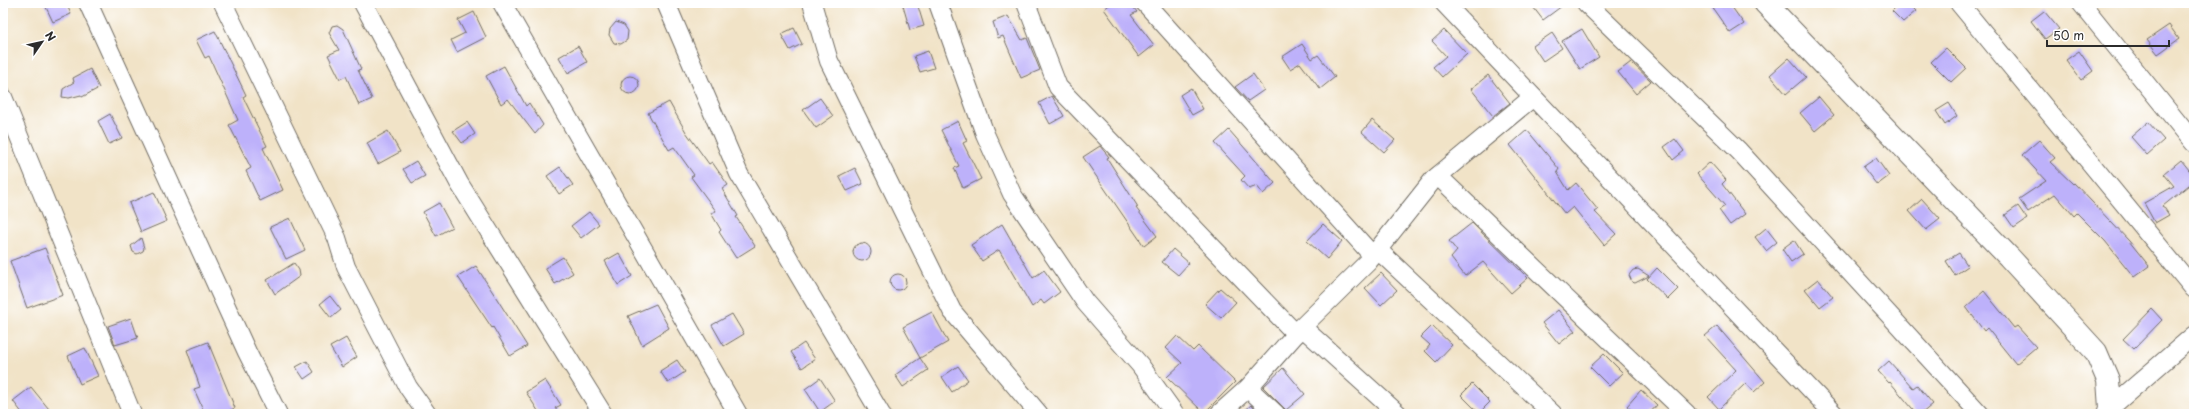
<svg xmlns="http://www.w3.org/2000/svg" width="2197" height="417" font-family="'Playpen Sans',sans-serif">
	<rect width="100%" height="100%" fill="#fff"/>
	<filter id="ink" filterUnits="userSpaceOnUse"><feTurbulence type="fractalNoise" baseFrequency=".025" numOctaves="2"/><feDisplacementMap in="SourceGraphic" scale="8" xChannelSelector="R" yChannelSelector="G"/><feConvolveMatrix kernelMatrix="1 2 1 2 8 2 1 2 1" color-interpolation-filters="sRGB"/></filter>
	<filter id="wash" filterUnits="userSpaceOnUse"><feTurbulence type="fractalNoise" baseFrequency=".012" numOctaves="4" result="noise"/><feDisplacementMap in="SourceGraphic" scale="16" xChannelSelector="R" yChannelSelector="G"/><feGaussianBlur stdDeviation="0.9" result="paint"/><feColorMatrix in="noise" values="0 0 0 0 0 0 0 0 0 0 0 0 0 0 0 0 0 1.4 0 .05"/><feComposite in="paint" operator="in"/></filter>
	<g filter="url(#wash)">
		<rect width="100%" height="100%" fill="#f1e3c7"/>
		<g id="blocks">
			<g fill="#bdb1fa">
				<polygon points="44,3 66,3 71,14 53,22"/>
				<polygon points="917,3 924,26 910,30 903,6"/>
				<polygon points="1112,3 1130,3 1137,12 1131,15 1154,45 1139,57 1104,9"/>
				<polygon points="1530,3 1566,3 1543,20"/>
				<polygon points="1709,3 1729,3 1744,24 1730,33"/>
				<polygon points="1900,3 1908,3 1916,11 1903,22 1892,11"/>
				<polygon points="2044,11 2059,29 2045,39 2031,21"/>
				<polygon points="474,12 486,37 457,52 451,40 465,33 458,20"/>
				<polygon points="1008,16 1022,40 1027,38 1040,70 1021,78 1003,36 998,38 993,22"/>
				<polygon points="616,22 624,25 628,31 627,40 621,44 614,43 609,35 610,29"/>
				<polygon points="337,25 343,29 361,69 358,70 372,99 359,105 346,76 340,79 328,55 339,50 329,33 332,26"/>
				<polygon points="2169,25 2179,39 2158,54 2147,40"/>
				<polygon points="794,28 802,44 790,50 781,34"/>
				<polygon points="1582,29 1599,57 1580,69 1562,41"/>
				<polygon points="1444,30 1467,54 1442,77 1433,67 1446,56 1432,41"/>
				<polygon points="215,31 246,95 243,97 267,146 263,148 283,190 260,201 246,171 251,168 229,125 238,120 209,56 205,58 196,40"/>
				<polygon points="1552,33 1562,48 1543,61 1533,46"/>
				<polygon points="1302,44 1312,59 1318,55 1335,77 1320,89 1300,63 1290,69 1282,57"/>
				<polygon points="578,46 587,62 568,73 559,57"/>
				<polygon points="1946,48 1966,68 1951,82 1931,62"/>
				<polygon points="928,51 934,68 920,72 914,56"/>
				<polygon points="2079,51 2093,71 2081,80 2066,60"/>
				<polygon points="1789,58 1806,77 1786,94 1770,75"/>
				<polygon points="1631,62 1651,81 1636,94 1618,72"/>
				<polygon points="504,66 526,106 529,103 543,125 535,134 508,99 501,104 486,76"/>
				<polygon points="90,69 99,88 82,97 81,95 69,98 62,97 63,89 74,82 73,78"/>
				<polygon points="1253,74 1264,90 1248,101 1235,87"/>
				<polygon points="1488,75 1510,103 1493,116 1471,89"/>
				<circle cx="630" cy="85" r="9"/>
				<polygon points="1191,88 1203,109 1192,115 1180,95"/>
				<polygon points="1052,96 1064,116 1050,124 1039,103"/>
				<polygon points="1819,97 1834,115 1815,131 1800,113"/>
				<polygon points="820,98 833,116 816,128 803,110"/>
				<polygon points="669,102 686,132 709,164 712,162 728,185 722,189 738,216 736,217 755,246 736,258 719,232 721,230 711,213 716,211 691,177 694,175 674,147 669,150 648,113"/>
				<polygon points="1949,103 1957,116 1945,125 1936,111"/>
				<polygon points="110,114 122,138 109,144 98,121"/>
				<polygon points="1372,120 1395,140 1384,152 1362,132"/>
				<polygon points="958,121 967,141 963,143 981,179 963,188 954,168 959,166 941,130"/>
				<polygon points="467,122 475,134 462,143 453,131"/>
				<polygon points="2148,122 2164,140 2147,155 2131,137"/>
				<polygon points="1229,130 1275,183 1263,194 1257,186 1249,189 1241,180 1245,176 1215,143"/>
				<polygon points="1527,130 1559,169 1557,172 1568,190 1576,183 1598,210 1595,212 1616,234 1604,245 1573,207 1565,214 1510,145"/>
				<polygon points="388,131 400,152 378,164 367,143"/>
				<polygon points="1675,139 1684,151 1673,160 1664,147"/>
				<polygon points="2039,140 2055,158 2050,162 2073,184 2074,183 2129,241 2149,266 2134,277 2105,241 2077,213 2074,216 2055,194 2028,212 2019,199 2046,181 2022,155"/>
				<polygon points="1100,146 1109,157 1107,158 1138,207 1136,208 1157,236 1144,246 1083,157"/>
				<polygon points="1876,158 1889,176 1877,185 1863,167"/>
				<polygon points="2181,160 2194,176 2194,181 2163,206 2169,215 2155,223 2144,203 2174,186 2164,174"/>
				<polygon points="416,161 425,176 412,183 403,169"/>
				<polygon points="1710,162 1726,180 1722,184 1745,214 1730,225 1719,210 1725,206 1697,174"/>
				<polygon points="560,167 573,185 559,194 547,176"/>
				<polygon points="855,168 863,184 847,191 839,176"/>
				<polygon points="154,192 167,221 141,232 129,203"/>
				<polygon points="1922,199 1940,219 1926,230 1909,211"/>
				<polygon points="439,203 452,227 436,236 423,212"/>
				<polygon points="2018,206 2027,219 2014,228 2005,215"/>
				<polygon points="589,212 599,224 581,238 571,226"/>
				<polygon points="290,218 305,250 286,259 270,227"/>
				<polygon points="1472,223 1528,278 1511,293 1483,262 1465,276 1451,258 1457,251 1449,241"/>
				<polygon points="1002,224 1033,278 1044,270 1060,292 1044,304 1041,300 1032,307 999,250 982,261 971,245"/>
				<polygon points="1323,224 1342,241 1327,259 1307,241"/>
				<polygon points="1766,228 1777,242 1766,251 1755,237"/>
				<polygon points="141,238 144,248 143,251 137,254 133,252 131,246"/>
				<polygon points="1794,240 1803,254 1791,262 1782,249"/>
				<circle cx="862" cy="252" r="9"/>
				<polygon points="45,248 63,295 27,308 10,261"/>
				<polygon points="1173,249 1189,263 1178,275 1162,262"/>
				<polygon points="619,253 632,276 618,285 605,261"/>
				<polygon points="1959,253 1968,266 1955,275 1946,261"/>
				<polygon points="563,257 573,273 555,284 545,268"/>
				<polygon points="294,263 299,270 300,276 275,294 267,280"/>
				<polygon points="476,266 527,346 510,356 493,327 492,328 458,277"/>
				<polygon points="1657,268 1678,289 1668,299 1647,279"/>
				<polygon points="1638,269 1649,276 1635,283 1632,282 1629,275 1633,270"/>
				<polygon points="1381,273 1397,290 1381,305 1365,288"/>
				<circle cx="898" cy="282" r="8"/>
				<polygon points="1818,279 1833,297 1820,307 1805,289"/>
				<polygon points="1220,288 1236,302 1221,318 1205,304"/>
				<polygon points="1984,291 2014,328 2017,326 2036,347 2016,364 1987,328 1984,331 1966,307"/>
				<polygon points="330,296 341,310 331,318 320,304"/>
				<polygon points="656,304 669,328 642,345 628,316"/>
				<polygon points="2152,309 2162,320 2134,349 2123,339"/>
				<polygon points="1558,310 1575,331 1559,344 1542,323"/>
				<polygon points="932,312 948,342 920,358 903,327"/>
				<polygon points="732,314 744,334 724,346 712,325"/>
				<polygon points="131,318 138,338 115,345 108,326"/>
				<polygon points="1432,326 1452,345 1436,362 1425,351 1430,345 1421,337"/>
				<polygon points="1717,326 1765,382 1754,392 1746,383 1719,409 1708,397 1736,370 1705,336"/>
				<polygon points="1177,336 1193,351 1198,346 1235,382 1204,413 1167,377 1182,363 1166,348"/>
				<polygon points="346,338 357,357 342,367 330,347"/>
				<polygon points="208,342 235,408 222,414 205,414 194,389 200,387 187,350"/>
				<polygon points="804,343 815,359 802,368 791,352"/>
				<polygon points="85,348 98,376 80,384 68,356"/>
				<polygon points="1604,354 1623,373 1609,386 1590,367"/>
				<polygon points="920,358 928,370 903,387 895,375"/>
				<polygon points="677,360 685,372 668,383 660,371"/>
				<polygon points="307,361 314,372 304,379 296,367"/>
				<polygon points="1889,361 1913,388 1917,385 1933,404 1921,414 1917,414 1890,382 1889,383 1878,371"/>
				<polygon points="958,366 968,380 952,392 942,377"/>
				<polygon points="1283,368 1305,394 1286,410 1263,387"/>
				<polygon points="820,378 835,401 820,412 805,389"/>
				<polygon points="545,380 561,405 555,408 559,414 540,414 526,392"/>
				<polygon points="1472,384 1490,402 1479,413 1461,395"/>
				<polygon points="31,387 53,414 23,414 13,401"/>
				<polygon points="1641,390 1657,405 1649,414 1636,414 1627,406"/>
				<polygon points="1251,405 1261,414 1241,414"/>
			</g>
		</g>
	</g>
	<g filter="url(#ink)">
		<use href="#blocks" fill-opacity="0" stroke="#706b62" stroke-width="1"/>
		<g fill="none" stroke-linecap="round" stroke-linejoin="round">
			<defs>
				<g id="street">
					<polyline points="88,3 247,352 278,414"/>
					<polyline points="223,3 337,238 346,267 408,387 427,414"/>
					<polyline points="363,3 459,183 603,414"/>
					<polyline points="502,3 738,414"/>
					<polyline points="666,3 739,174 881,414"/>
					<polyline points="812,3 829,61 952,311 1039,414"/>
					<polyline points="938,3 985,134 1012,194 1085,302 1140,365 1175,414"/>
					<polyline points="1026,3 1058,87 1296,334"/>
					<polyline points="1145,3 1373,256"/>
					<polyline points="1444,3 1834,414"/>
					<polyline points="1586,3 1739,151 1980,414"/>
					<polyline points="1959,3 2194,289"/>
					<polyline points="2081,3 2194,143"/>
					<polyline points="3,97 132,414"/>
					<polyline points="1438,176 1687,414"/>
					<polyline points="1378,250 1553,414"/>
					<polyline points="1302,327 1398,414"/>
					<polyline points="1248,388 1276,414"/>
					<polyline points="2110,408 2194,335"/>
					<polyline points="1219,414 1248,388 1302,327 1368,262 1433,180 1533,97"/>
				</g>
				<polyline id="secondary" points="1765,3 2009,257 2096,352 2108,380 2110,408 2108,414"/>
			</defs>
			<use href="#street" stroke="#706b62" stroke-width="20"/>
			<use href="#secondary" stroke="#706b62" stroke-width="24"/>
			<use href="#street" stroke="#fff" stroke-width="18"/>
			<use href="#secondary" stroke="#fff" stroke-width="22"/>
		</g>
	</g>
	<rect width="2197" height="417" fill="none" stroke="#fff" stroke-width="16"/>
	<g transform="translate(42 42) rotate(56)" stroke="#ffffff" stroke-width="3" paint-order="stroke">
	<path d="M0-3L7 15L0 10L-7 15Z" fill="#2b2b2b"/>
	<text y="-6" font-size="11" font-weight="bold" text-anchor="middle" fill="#2b2b2b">N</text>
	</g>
	<path d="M2047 40v6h122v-6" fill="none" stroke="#2b2b2b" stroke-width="2"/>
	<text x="2053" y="40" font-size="12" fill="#2b2b2b" stroke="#ffffff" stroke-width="3" paint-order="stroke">50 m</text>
</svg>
